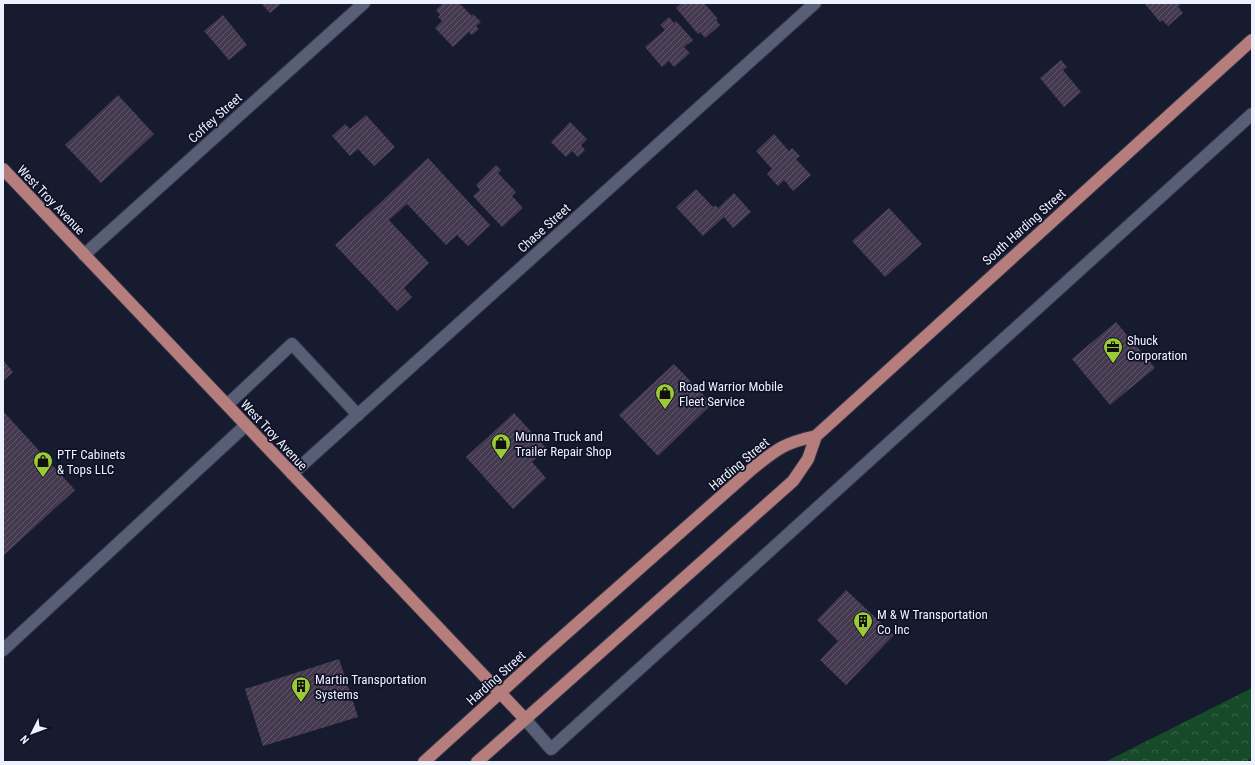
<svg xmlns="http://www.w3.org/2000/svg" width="1255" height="765" font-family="'Roboto Condensed',sans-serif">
	<defs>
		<pattern id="forest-crowns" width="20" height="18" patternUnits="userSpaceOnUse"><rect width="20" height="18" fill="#174a28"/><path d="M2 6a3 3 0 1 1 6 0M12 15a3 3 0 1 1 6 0" fill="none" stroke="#396448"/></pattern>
		<pattern id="building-hatch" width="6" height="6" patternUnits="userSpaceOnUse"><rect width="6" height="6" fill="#453950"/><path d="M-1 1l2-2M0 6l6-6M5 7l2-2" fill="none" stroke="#60566a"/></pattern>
	</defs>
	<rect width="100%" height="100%" fill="#171b2f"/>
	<polygon fill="url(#forest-crowns)" points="1252,688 1252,758 1246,762 1105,762"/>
	<g fill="url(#building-hatch)">
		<polygon points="261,3 282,3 270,13"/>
		<polygon points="443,3 459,3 472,16 473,14 481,22 476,26 479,29 472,35 469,32 453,47 435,28 442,21 438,17 440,15 436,10"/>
		<polygon points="682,3 704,3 718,19 716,20 720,25 705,38 700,32 698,34 676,8"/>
		<polygon points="1144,3 1178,3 1180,5 1178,7 1183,13 1168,26 1162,20 1160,22"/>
		<polygon points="223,15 247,45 229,60 204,31"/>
		<polygon points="669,17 674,23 676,21 693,40 684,47 690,53 674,67 669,61 662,67 645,47 665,30 660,25"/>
		<polygon points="1061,60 1067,67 1063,70 1081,92 1064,107 1040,78"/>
		<polygon points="118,95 154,134 101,183 65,145"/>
		<polygon points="366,115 395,147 374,166 358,149 350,156 332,136 345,124 350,129"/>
		<polygon points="570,122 587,139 581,145 585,150 578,157 572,151 566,157 551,142"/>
		<polygon points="774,134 789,151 792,148 800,156 796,159 811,175 793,191 784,180 778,186 767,174 772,169 756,151"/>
		<polygon points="428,158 490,225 468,246 457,235 446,245 407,204 389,220 429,263 404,288 412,297 397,311 335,245"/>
		<polygon points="496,165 501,170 498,173 516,192 512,196 523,208 502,227 473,196 480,190 476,185"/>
		<polygon points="696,189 713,207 715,205 718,208 734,193 751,212 733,228 724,217 703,236 676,207"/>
		<polygon points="889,208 922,244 885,277 852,241"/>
		<polygon points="1116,322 1155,368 1110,405 1072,359"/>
		<polygon points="3,360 13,372 3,381"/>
		<polygon points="674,364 712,404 658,456 619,415"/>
		<polygon points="3,411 75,490 3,556"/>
		<polygon points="514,413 547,449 532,462 546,478 513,509 466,457"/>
		<polygon points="846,590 894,635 846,685 820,660 838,641 817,620"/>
		<polygon points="339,659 358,717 263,746 245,689"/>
	</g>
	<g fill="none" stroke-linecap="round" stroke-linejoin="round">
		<defs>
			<g id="minor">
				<polyline points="84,255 364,3"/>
				<polyline points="227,405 292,344 358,415"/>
				<polyline points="292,474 815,3"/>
				<polyline points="3,650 246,425"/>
				<polyline points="525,719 551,749 1252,114"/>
			</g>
			<g id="major">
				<polyline points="3,169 525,719"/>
				<path d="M 424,762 L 544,653 L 752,469 C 777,449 784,443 816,436"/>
				<polyline points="477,762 793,481 808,459 816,436 1252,40"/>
			</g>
		</defs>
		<use href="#minor" stroke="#333445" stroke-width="14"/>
		<use href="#major" stroke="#333445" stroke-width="14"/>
		<use href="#minor" stroke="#595e77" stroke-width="12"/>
		<use href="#major" stroke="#b57e7c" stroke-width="12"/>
	</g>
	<defs>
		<symbol id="office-pin" viewBox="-11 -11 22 30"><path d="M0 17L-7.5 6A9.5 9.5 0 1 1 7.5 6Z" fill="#9acb35" stroke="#0f1125"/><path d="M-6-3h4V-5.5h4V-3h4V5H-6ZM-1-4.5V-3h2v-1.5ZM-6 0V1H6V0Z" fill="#111"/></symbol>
		<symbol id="shop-pin" viewBox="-11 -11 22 30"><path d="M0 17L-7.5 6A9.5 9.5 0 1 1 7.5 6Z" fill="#9acb35" stroke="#0f1125"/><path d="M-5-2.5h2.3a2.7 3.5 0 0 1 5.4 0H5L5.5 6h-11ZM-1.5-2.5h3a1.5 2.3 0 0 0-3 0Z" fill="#111"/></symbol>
		<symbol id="building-pin" viewBox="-11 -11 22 30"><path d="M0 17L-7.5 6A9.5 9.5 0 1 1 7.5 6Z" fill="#9acb35" stroke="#0f1125"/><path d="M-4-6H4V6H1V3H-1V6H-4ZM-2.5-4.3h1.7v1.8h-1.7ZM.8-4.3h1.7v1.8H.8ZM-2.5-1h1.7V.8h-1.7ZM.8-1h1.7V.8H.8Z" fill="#111"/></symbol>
	</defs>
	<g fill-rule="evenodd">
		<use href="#office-pin" x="1102" y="336" width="22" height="30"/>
		<use href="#shop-pin" x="654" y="382" width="22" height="30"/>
		<use href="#shop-pin" x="490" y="432" width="22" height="30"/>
		<use href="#shop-pin" x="32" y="450" width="22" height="30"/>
		<use href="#building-pin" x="852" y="610" width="22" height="30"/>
		<use href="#building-pin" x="290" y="675" width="22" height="30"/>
	</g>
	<g text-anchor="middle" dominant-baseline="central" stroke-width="3.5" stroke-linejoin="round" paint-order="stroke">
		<g font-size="13" fill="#edf0ff" stroke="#0f1125">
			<text transform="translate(215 118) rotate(-42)">Coffey Street</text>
			<text transform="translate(51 200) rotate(46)">West Troy Avenue</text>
			<text transform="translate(1024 227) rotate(-42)">South Harding Street</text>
			<text transform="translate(544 228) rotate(-42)">Chase Street</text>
			<text transform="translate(274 435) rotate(47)">West Troy Avenue</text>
			<text transform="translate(739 464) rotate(-40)">Harding Street</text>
			<text transform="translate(496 678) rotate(-42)">Harding Street</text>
		</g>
		<g font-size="13" fill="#edf0ff" stroke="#0f1125" text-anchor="start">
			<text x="1127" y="340">Shuck<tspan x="1127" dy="15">Corporation</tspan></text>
			<text x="679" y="386">Road Warrior Mobile<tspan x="679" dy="15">Fleet Service</tspan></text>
			<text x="515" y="436">Munna Truck and<tspan x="515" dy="15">Trailer Repair Shop</tspan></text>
			<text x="57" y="454">PTF Cabinets<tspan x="57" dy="15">&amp; Tops LLC</tspan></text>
			<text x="877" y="614">M &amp; W Transportation<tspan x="877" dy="15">Co Inc</tspan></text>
			<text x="315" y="679">Martin Transportation<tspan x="315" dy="15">Systems</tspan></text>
		</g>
	</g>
	<rect width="1255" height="765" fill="none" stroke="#edf0ff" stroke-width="8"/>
	<g transform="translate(32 733) rotate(228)" stroke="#0f1125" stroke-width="3" paint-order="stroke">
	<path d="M0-3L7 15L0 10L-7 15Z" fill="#edf0ff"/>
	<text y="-6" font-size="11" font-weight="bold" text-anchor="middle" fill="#edf0ff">N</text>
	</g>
</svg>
